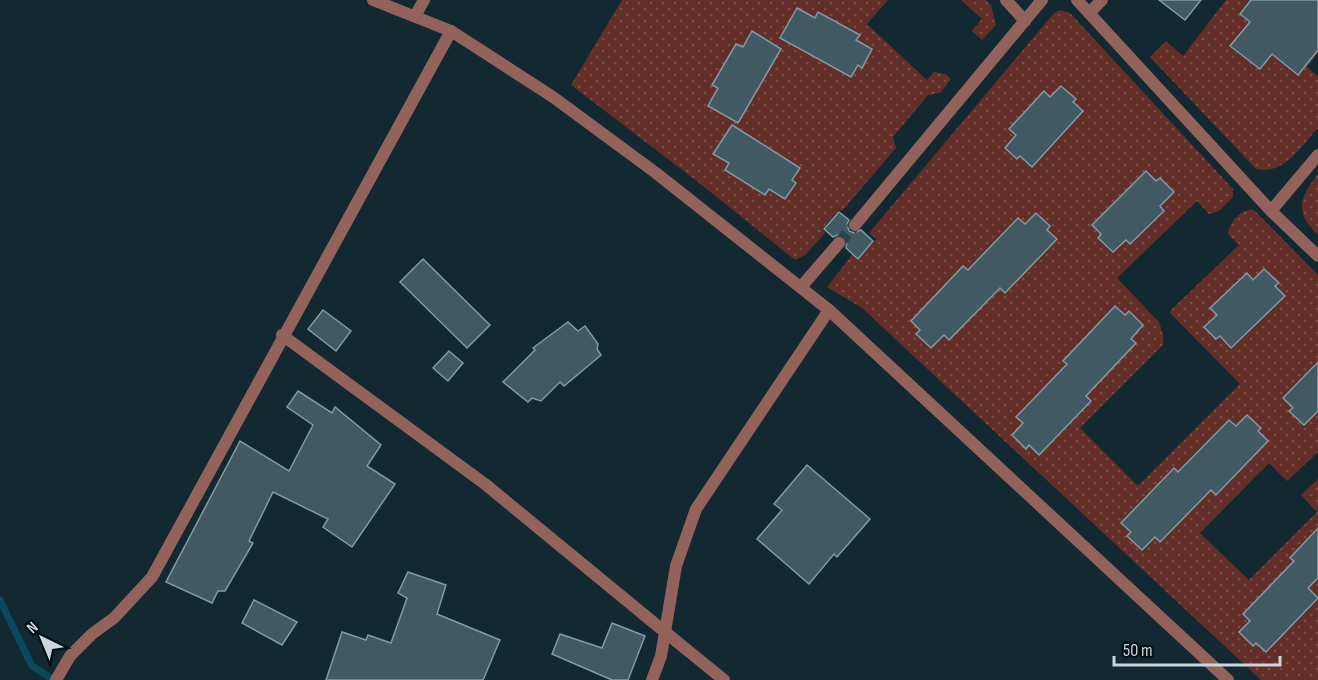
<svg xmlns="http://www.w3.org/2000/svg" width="1318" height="680" font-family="'Sofia Sans Condensed',sans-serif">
	<defs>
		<pattern id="grass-dots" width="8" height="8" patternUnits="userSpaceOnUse" patternTransform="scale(1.5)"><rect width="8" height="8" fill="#642e28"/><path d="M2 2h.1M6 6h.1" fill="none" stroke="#794c47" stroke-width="1.8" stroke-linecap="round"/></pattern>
	</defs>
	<rect width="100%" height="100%" fill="#122932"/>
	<g fill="url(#grass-dots)">
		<polygon points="622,0 888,0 867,24 927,80 934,72 946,74 951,79 940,93 928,95 893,137 896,148 842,211 839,210 822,229 825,233 805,255 795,260 698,182 571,85"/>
		<polygon points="961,0 986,0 991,5 996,25 982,40 972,31 982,19"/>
		<path d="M 1226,0 L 1318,0 L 1318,53 L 1307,67 L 1318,76 L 1318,128 C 1301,146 1284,176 1256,169 L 1150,57 L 1166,41 L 1183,56 Z"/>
		<path d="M 1060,10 L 1070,13 L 1233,189 L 1233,197 L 1219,211 L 1209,214 L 1197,201 L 1117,278 L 1159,322 L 1163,334 L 1163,345 L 1080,428 L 1138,486 L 1240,384 L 1169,312 L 1239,245 L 1228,234 C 1230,220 1240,211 1253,209 L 1318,275 L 1318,452 L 1287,481 L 1269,463 L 1200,533 L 1249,580 L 1317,512 L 1301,495 L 1318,479 L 1318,680 L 1261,680 L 862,308 L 827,287 L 852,255 L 858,259 L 876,239 L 869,233 L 1054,13 Z"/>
		<path d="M 1318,174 L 1318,235 C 1294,212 1299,198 1318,174 Z"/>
	</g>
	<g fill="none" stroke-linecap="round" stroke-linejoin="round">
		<polyline stroke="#09495e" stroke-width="7" points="0,600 32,666 54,680"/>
	</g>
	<g fill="#415963" stroke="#819ba6" stroke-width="1.5">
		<polygon points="1159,0 1201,0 1185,20"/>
		<polygon points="1251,0 1318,0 1318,50 1298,75 1272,54 1260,69 1230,46 1250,22 1240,14"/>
		<polygon points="797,8 815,18 818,12 860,35 856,40 872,49 862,68 858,65 851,77 780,38"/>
		<polygon points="752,31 781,49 738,123 708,106 718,88 712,85 736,44 743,47"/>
		<polygon points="1061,86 1076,99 1073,102 1083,111 1032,167 1020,156 1017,159 1005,148 1016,135 1009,129 1044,91 1050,97"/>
		<polygon points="732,125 800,168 792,180 796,183 785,199 769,189 765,195 725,170 729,163 713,154"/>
		<polygon points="1146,171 1156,181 1160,178 1174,192 1160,206 1164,211 1130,244 1126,240 1113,252 1098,238 1101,234 1092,225"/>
		<polygon points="839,212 849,220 847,224 849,231 854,233 861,230 873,241 858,259 846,248 847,241 844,236 837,235 833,237 824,229"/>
		<polygon points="1036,213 1050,226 1047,230 1057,239 1005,293 1000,288 949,340 944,335 931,348 916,334 920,330 911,321 963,266 968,270 1018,218 1025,224"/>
		<polygon points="423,259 490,325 467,348 400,282"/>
		<polygon points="1264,269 1279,283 1275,286 1285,296 1231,348 1220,336 1216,339 1204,327 1217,315 1210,308 1247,273 1253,280"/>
		<polygon points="1115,306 1125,315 1129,311 1143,325 1131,339 1136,343 1086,396 1091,401 1039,455 1029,445 1026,449 1012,435 1023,423 1016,417 1067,364 1063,361"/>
		<polygon points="323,310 351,331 336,351 308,329"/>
		<polygon points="568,322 578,331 585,326 598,344 597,349 601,355 564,386 560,382 541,401 532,398 528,402 503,382 535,350 533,348"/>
		<polygon points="449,351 463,363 448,381 433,368"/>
		<polygon points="1318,362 1318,411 1304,425 1289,411 1293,408 1283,398"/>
		<polygon points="298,391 332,413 335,407 381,445 367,466 395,484 352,547 323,527 328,519 273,492 249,541 253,543 225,591 218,591 212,603 166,582 240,441 289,471 313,425 287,407"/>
		<polygon points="1247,415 1261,428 1258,431 1268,441 1216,495 1211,490 1160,542 1155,537 1142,550 1127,536 1131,532 1121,523 1174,468 1178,472 1229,420 1236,426"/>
		<polygon points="807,465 870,519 837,557 834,554 809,584 757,539 782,510 774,504"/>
		<polygon points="1318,528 1318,578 1308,588 1318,598 1266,652 1256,643 1253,646 1239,632 1250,621 1243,614 1294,561 1290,558"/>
		<polygon points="408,572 446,585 437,614 500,640 483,680 326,680 342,632 366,640 368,635 391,643 407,598 398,593"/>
		<polygon points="254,600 297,622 282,645 242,623"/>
		<polygon points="612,623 645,636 628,680 612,680 552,654 560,634 602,648"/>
	</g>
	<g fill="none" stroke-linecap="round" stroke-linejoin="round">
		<polyline stroke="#2d434c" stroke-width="12" stroke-dasharray="12 6" stroke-linecap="butt" points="839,243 855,225"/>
		<g stroke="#93625b" stroke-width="12">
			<polyline points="373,0 451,31 553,97 656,173 829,310 1228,680"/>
			<polyline points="1006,0 1025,21"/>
			<polyline points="1077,0 1271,211 1318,256"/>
			<polyline points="1089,13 1102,0"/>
			<polyline points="415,16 424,0"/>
			<polyline points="1271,211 1318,155"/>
			<polyline points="855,225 1042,0"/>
			<polyline points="801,287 839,243"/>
			<polyline points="282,335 485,484 665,632 661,656 652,680"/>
			<polyline points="56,680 70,656 92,634 114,618 152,577 451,31"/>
			<polyline points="724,680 665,632 676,566 696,509 829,310"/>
		</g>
	</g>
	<g transform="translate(42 638) rotate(317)" stroke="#071014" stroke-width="4.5" paint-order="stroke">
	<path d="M0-4.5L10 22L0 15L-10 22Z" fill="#c9d6dc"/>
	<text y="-9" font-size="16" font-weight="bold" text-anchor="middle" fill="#c9d6dc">N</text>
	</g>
	<path d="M1114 656v9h166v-9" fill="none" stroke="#c9d6dc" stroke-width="3"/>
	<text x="1123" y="656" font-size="18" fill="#c9d6dc" stroke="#071014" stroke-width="4.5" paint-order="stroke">50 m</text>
</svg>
